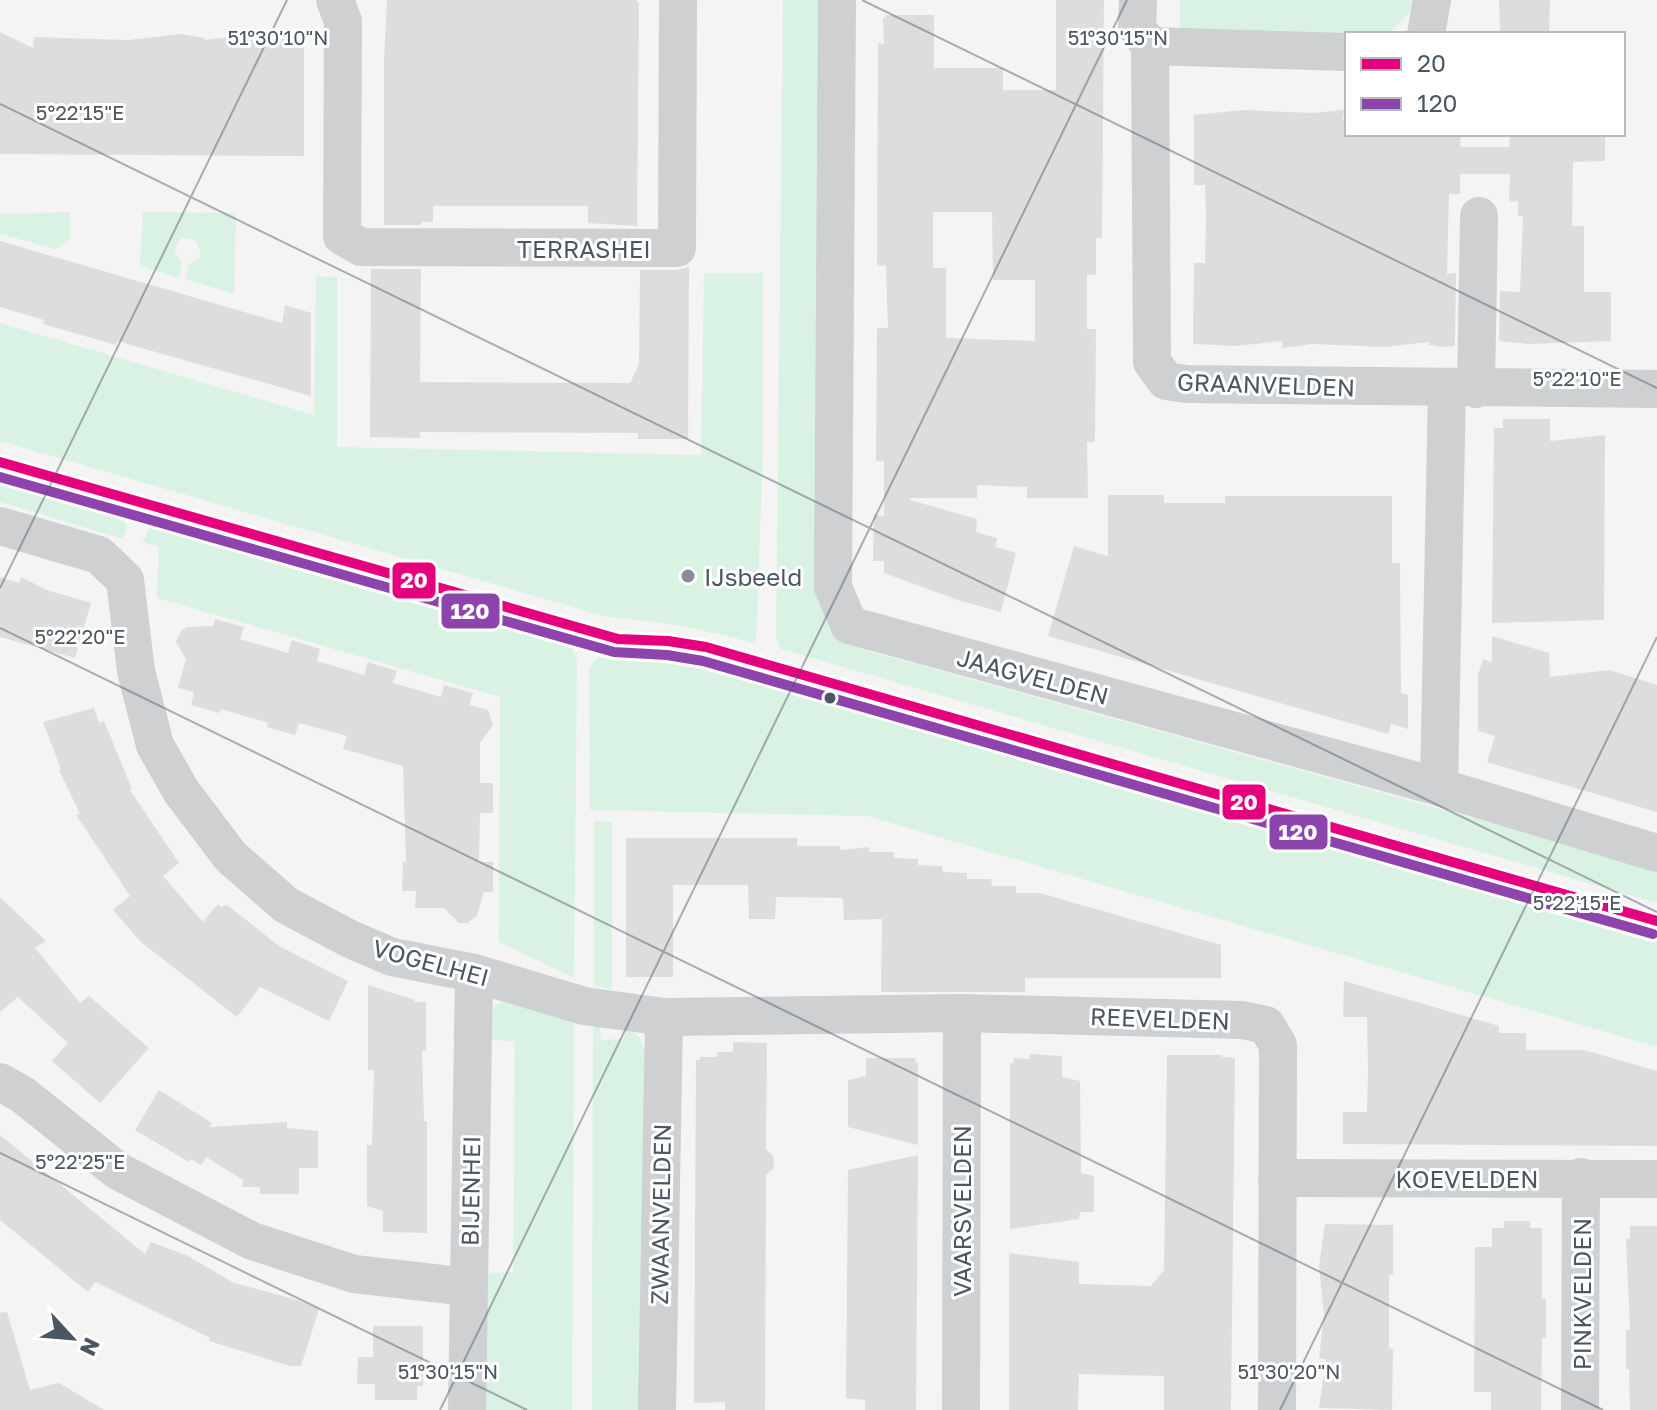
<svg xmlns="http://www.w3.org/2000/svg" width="1657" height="1410" font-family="'Golos Text',sans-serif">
	<rect width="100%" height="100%" fill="#f4f4f4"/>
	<g fill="#d9f2e3">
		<polygon points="783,0 824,0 819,600 830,631 869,651 1657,869 1657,903 781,649 776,638"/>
		<polygon points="1180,0 1416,0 1415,7 1389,33 1189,37 1180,32"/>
		<polygon points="70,212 70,239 56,249 0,234 0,214"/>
		<polygon points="143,212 236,213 234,294 185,279 189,264 199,259 201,252 195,240 181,238 174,251 182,263 179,278 140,266"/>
		<path d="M 704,273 L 763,273 L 763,447 L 756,644 C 706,629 659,621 607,617 L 0,441 L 0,323 L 314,415 L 316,276 L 337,277 L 337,447 L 701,455 Z"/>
		<polygon points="0,481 120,514 127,527 123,539 0,502"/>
		<path d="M 157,524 L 561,638 C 571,645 574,650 577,661 L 574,978 L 499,942 L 500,697 L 157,598 L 159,547 L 143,542 L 148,530 Z"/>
		<polygon points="602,654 705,664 1163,800 1657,941 1657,1047 867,816 590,810 589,668"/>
		<polygon points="594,821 612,822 612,990 594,985"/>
		<path d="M 508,998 L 574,1017 L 572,1410 L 482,1410 L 482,1273 L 513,1272 L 515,1041 L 485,1040 C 485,1018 487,1008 508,998 Z"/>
		<polygon points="626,1025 640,1038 645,1054 644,1410 592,1410 593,1026 600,1026 601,1040 624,1039"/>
	</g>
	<g fill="#ddddde" fill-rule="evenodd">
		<polygon points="387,0 636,0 639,4 637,226 588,223 588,206 433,206 433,222 421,222 421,225 384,225 384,60"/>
		<path d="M 1056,0 L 1104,0 L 1102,238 L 1096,238 L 1096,275 L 1087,274 L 1087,329 L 1096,329 L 1095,442 L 1087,442 L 1088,498 L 1027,498 L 1027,487 L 977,485 L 977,498 L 910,498 L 910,500 L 977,519 L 976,532 L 997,538 L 996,547 L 1016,553 L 1001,612 L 958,600 L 884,573 L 884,561 L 873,561 L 874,514 L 884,516 L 884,461 L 876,461 L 877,328 L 888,328 L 886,268 L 885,265 L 877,266 L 878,43 L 884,44 L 883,18 L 886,18 L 886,15 L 934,15 L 934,68 L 1003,68 L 1003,90 L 1056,90 ZM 933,212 L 992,212 L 993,280 L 1035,280 L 1035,341 L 946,338 L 946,268 L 933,268 Z"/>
		<polygon points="1499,0 1550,0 1549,34 1500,34"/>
		<polygon points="0,32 33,48 34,37 128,40 181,34 204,38 204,40 257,34 279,39 304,39 304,156 0,154"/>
		<polygon points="1242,110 1313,113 1344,110 1343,120 1347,120 1347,134 1461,134 1460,147 1509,147 1510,134 1605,134 1605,161 1573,162 1572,226 1584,226 1584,292 1611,292 1611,341 1530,344 1499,341 1500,291 1520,292 1523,216 1518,216 1518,201 1509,202 1510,174 1460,174 1460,194 1449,194 1447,274 1456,273 1455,346 1441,347 1429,345 1429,342 1384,347 1312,344 1282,348 1282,341 1236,346 1193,344 1194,263 1205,263 1206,214 1205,185 1194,185 1194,115"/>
		<polygon points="0,241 282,323 285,305 311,313 311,396 117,341 116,345 95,339 43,324 44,320 0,307"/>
		<polygon points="689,267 688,439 638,439 638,433 420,432 420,438 370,437 371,269 421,269 420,382 630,383 639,364 640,270 677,270"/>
		<polygon points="1503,419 1550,419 1550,441 1605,435 1604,620 1492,623 1494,428 1503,428"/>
		<polygon points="1108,495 1164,495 1164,503 1225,503 1225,496 1392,496 1392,563 1400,563 1401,693 1408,695 1408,729 1391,724 1388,734 1048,636 1074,546 1108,556"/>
		<polygon points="0,577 19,583 21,577 47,590 91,603 75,658 0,637"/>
		<polygon points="215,619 244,627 240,639 288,653 292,640 320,649 317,661 364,675 368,662 397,671 393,683 441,697 444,685 473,693 469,705 488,710 493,725 480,743 480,783 493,783 493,813 480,813 479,862 493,862 493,892 484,892 477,916 467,923 459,923 444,908 415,908 416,891 402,891 403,862 406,862 403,766 343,749 347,736 322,729 299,723 295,735 267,727 268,723 221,709 219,713 191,705 194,692 178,688 186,659 176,642 181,631 187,627 213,626"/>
		<polygon points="1492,636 1549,653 1550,677 1609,670 1657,685 1657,812 1487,762 1495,736 1478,731 1478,675 1483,659 1492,662"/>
		<polygon points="94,708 99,723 104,721 132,789 130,790 179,863 163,876 203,922 218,904 222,907 227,905 279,946 348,981 329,1021 260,987 237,1017 141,942 113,910 130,896 76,815 80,814 59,770 61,769 43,722"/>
		<polygon points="626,838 797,838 797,846 840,846 840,850 869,847 869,852 894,852 894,858 918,859 918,865 942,866 943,872 967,873 967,879 991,879 992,886 1016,886 1016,893 1040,893 1221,945 1221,978 1025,978 1025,992 881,992 882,919 844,920 843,898 776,897 775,919 749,919 748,885 673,885 673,977 626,977"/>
		<polygon points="0,897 46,941 35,948 80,1003 89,996 149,1048 100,1103 52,1061 68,1043 18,997 0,1012"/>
		<polygon points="1344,981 1499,1026 1499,1033 1526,1033 1526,1050 1584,1050 1657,1071 1657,1146 1343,1144 1343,1112 1367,1112 1368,1071 1367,1017 1343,1017"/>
		<polygon points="368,985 415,1000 414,1002 426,1002 426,1051 422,1051 424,1121 427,1121 427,1233 383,1232 383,1211 367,1206 367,1145 372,1145 374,1070 368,1070"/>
		<polygon points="733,1042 767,1043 766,1149 773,1156 774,1168 766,1175 765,1410 725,1410 725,1402 694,1403 696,1060 700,1060 700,1057 717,1057 717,1052 733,1052"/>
		<polygon points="1030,1054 1062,1056 1062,1077 1080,1081 1081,1173 1094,1176 1094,1212 1080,1212 1079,1219 1010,1229 1010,1063 1013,1064 1014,1058 1030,1059"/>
		<polygon points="1167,1055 1222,1055 1222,1057 1235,1058 1231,1410 1164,1410 1164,1376 1079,1374 1078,1410 1009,1410 1009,1253 1079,1262 1079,1284 1151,1286 1164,1270"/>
		<polygon points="866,1058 916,1058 915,1063 918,1063 918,1145 848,1127 848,1080 866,1076"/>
		<polygon points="159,1090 212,1123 210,1127 287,1122 287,1128 318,1131 318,1168 299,1168 299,1194 260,1194 260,1187 242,1187 243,1180 206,1157 201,1165 191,1159 189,1162 135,1130"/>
		<polygon points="0,1135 145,1254 151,1242 186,1255 234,1283 294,1299 319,1309 301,1366 290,1366 209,1341 210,1338 95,1282 88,1292 0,1220"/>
		<polygon points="918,1155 916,1410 865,1410 865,1400 846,1398 848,1170"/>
		<polygon points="1504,1221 1530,1221 1530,1228 1542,1228 1542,1299 1546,1299 1546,1338 1542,1338 1541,1410 1491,1410 1491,1392 1474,1392 1475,1247 1492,1247 1492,1228 1504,1228"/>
		<polygon points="1325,1224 1393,1225 1393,1275 1389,1275 1389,1348 1393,1349 1392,1410 1319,1408 1326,1359 1319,1359 1324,1315 1319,1266"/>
		<polygon points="1630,1226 1657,1226 1657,1410 1630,1410 1629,1369 1626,1369 1626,1330 1630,1330 1626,1238 1630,1239"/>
		<polygon points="7,1312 30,1390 59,1383 104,1410 0,1410 0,1313"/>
		<polygon points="373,1326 423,1326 423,1386 417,1386 417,1400 375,1400 375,1384 357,1384 358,1357 373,1357"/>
	</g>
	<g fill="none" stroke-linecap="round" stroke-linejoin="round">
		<g stroke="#ced0d2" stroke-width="38">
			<polyline points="335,0 343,21 342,236 361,247 677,248 678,0"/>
			<polyline points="837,0 833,587 849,625 1439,787 1657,853"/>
			<polyline points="1138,0 1137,28 1150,46"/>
			<polyline points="1426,34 1432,0"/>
			<polyline points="1150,46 1152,362 1166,381 1186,384 1657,389"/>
			<polyline points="1150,46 1347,52"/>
			<polyline points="1476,389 1479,216"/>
			<polyline points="0,526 99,555 125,580 136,671 155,745 181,791 231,857 286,905 350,939 392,957 474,973 584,1006 664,1017 962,1013 1242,1020 1266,1025 1278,1045 1277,1410"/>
			<polyline points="1439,787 1447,388"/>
			<polyline points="0,1082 23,1095 118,1171 252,1241 354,1274 468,1287"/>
			<polyline points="1277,1178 1657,1179"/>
			<polyline points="467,1410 474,973"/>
			<polyline points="657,1410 664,1017"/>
			<polyline points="961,1410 962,1013"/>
			<polyline points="1580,1410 1581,1177"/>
		</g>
		<defs>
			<polyline id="bus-1" points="0,462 618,639 668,641 706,647 1657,921"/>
			<polyline id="bus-2" points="0,477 614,652 667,655 703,661 1653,934"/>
		</defs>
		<use href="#bus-1" stroke="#fff" stroke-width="16"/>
		<use href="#bus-2" stroke="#fff" stroke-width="16"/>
		<use href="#bus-1" stroke="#e5007d" stroke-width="10"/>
		<use href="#bus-2" stroke="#8e44ad" stroke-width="10"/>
	</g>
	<path fill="none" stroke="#4a5661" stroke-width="2" stroke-opacity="0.45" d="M 862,0 L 1657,388M 0,104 L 1657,912M 0,588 L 287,0M 0,628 L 1603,1410M 0,1153 L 527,1410M 440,1410 L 1127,0M 1280,1410 L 1657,637"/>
	<circle fill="#868d94" stroke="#fff" stroke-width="3" cx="688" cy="576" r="8"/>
	<circle fill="#4a5661" stroke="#fff" stroke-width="3" cx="830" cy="698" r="7"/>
	<g text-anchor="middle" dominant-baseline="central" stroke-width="6" stroke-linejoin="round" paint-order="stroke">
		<g font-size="24" fill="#4a5661" stroke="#fff">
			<text x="584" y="248">TERRASHEI</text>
			<text transform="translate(1266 384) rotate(2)">GRAANVELDEN</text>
			<text transform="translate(1033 676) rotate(15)">JAAGVELDEN</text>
			<text transform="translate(431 962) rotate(15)">VOGELHEI</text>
			<text transform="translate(1160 1018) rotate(2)">REEVELDEN</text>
			<text x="1467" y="1178">KOEVELDEN</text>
			<text transform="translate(470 1191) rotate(-89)">BIJENHEI</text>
			<text transform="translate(961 1211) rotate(-90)">VAARSVELDEN</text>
			<text transform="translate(660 1214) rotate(-89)">ZWAANVELDEN</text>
			<text transform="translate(1581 1294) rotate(-90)">PINKVELDEN</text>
		</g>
		<g font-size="24" fill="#4a5661" stroke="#fff" text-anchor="start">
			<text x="704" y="576">IJsbeeld</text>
		</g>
	</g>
	<g font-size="20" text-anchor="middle" fill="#4a5661" stroke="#fff" stroke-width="6" stroke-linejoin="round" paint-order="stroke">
		<text x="278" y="45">51°30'10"N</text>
		<text x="1118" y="45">51°30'15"N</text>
		<text x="80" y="120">5°22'15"E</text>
		<text x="1577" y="386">5°22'10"E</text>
		<text x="80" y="644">5°22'20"E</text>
		<text x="1577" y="910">5°22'15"E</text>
		<text x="80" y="1169">5°22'25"E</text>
		<text x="448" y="1379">51°30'15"N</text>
		<text x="1289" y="1379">51°30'20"N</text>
	</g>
	<g stroke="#fff" stroke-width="3">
		<rect x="391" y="561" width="46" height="39" rx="8" fill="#e5007d"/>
		<rect x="440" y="592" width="61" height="38" rx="8" fill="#8e44ad"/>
		<rect x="1221" y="783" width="46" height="38" rx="8" fill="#e5007d"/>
		<rect x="1268" y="813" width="61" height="38" rx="8" fill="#8e44ad"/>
	</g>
	<g font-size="22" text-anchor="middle" font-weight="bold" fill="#fff">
		<text x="414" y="588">20</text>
		<text x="470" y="619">120</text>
		<text x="1244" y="810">20</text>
		<text x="1298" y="840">120</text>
	</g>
	<rect x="1345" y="32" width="280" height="104" fill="#ffffff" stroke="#b7bbc0" stroke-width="2"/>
	<rect x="1361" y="58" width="40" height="12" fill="#e5007d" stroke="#b7bbc0" stroke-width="2"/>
	<text x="1417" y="72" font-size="24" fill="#4a5661">20</text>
	<rect x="1361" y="98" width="40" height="12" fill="#8e44ad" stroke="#b7bbc0" stroke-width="2"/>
	<text x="1417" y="112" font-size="24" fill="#4a5661">120</text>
	<g transform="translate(72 1338) rotate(116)" stroke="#ffffff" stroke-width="6" paint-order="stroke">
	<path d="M0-6L14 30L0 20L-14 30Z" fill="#4a5661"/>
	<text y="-12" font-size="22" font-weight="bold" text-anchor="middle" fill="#4a5661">N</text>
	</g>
</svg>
